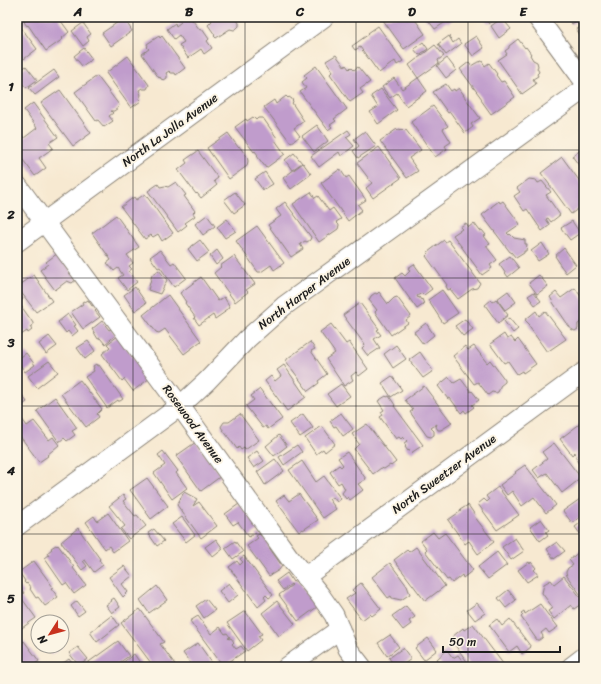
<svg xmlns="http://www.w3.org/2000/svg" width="601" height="684" font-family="Sriracha,sans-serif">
	<rect width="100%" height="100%" fill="#fcf5e5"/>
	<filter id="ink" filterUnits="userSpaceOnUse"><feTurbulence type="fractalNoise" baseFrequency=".025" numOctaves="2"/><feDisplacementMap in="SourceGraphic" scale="8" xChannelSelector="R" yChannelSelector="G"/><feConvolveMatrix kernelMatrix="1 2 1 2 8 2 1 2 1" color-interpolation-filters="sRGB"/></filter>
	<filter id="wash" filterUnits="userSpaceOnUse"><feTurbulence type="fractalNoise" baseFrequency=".012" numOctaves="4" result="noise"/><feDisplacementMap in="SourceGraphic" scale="16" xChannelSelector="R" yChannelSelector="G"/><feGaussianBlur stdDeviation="0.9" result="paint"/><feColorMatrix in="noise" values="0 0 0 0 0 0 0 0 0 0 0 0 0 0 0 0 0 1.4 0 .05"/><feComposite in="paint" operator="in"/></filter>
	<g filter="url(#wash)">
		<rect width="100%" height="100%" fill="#f7e9d1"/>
		<g id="blocks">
			<g fill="#c09ccc">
				<polygon points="23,17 58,17 69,32 62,38 63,39 46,51 28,25 27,26 24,22 25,21"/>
				<polygon points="177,17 190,17 200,30 202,29 209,39 207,41 212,48 204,54 201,49 188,58 179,45 184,42 179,35 174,39 167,29 175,23 176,26 181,22"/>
				<polygon points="210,17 235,17 239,23 239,26 236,29 234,30 230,29 216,38 214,36 215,35 208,25 212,21"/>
				<polygon points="384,17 415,17 414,18 425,34 404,49 383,20 383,18"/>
				<polygon points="424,17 456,17 448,23 447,21 435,29 428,20 427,21"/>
				<polygon points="484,17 499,17 489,24"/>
				<polygon points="567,17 584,17 584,40 576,29 580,27 576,21 572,24"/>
				<polygon points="124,18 132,31 111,46 102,33"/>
				<polygon points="502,18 511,29 499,38 491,26"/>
				<polygon points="17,22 37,49 24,59 17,50"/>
				<polygon points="83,23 91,34 87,37 89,41 83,46 72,31"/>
				<polygon points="378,26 403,61 397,65 395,61 379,73 360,47 355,50 352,46 369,34 368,33"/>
				<polygon points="159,36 160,38 162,36 185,68 176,75 175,73 171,73 169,71 166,73 167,75 167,78 164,80 161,79 160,77 159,78 142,54 149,49 147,47 148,46 147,44"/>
				<polygon points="449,36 453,43 458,39 461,44 446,55 438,44"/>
				<polygon points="476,36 484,48 473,56 464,44"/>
				<polygon points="518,39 525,48 526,47 531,54 530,55 533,60 537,62 538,66 537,68 539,72 537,74 538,76 533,79 536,84 522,94 498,60 507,54 505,51 509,48 509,46"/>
				<polygon points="423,42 428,49 419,55 414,49"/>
				<polygon points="435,45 444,56 438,60 439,63 418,78 409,65"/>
				<polygon points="84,48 92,59 82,66 74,56"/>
				<polygon points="336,55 345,67 346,65 349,69 351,67 354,70 358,67 370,82 360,89 363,93 350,102 330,74 333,71 326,61"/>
				<polygon points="128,56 149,85 147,89 143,89 142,88 139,90 141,95 139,99 141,101 131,108 106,73"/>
				<polygon points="447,58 456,70 446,78 437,66"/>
				<polygon points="482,61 485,66 489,63 497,74 496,75 501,82 504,81 515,97 491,114 481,100 482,99 460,69 469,62 471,66 476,63"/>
				<polygon points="26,66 37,80 26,88 17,77 17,73"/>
				<polygon points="316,66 347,109 334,119 336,121 330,125 332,127 328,130 300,92 306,88 302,82 307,78 304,75"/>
				<polygon points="54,70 59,77 35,95 29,88"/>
				<polygon points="97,76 119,105 118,108 114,111 111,111 113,113 109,116 113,121 104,127 98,120 96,121 75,92"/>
				<polygon points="394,78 402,89 418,78 427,91 406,106 397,93 390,98 382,87"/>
				<polygon points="446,84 451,91 454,89 455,91 459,88 464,95 463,95 480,118 471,124 473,127 465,133 450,112 448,113 433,92"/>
				<polygon points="381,89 397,110 378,124 370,112 378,107 371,96"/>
				<polygon points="60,90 91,133 73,146 41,103"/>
				<polygon points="286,96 288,98 289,97 292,99 293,102 292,103 304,121 294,128 300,136 291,143 264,107 274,100 276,104"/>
				<polygon points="33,103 58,137 49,143 53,148 39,158 46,168 35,176 17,152 17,128 24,138 37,128 24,110"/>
				<polygon points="433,106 448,126 443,129 451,142 445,146 447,149 435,157 411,122"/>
				<polygon points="253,117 256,120 258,118 263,118 277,138 275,140 285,154 266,168 257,156 258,155 255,151 254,152 235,127 246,119 247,121"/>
				<polygon points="317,125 328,141 314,152 302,136"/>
				<polygon points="397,129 398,130 400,129 401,130 402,129 404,131 406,130 421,150 409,158 418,171 407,178 380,141"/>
				<polygon points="348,130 351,134 346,137 354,146 341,156 339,152 319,167 311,156"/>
				<polygon points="365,131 376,146 358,158 353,151 359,146 354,139"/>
				<polygon points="228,133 238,147 239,146 247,157 248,161 247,166 229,179 207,148"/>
				<polygon points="379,147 401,178 373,198 366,188 372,183 357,163"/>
				<polygon points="584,148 584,172 572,156"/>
				<polygon points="198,151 218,178 214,181 217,185 201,198 197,193 196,194 178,170 187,163 185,160"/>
				<polygon points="294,153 302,163 292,170 285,160"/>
				<polygon points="562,157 584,187 584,199 580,202 582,206 571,214 541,173"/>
				<polygon points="303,163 311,174 291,189 283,178"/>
				<polygon points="340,169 346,178 349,176 366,200 358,205 362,210 348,221 321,183"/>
				<polygon points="265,172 273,184 263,190 255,179"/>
				<polygon points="529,179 536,180 538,183 542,181 551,192 546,195 560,215 551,222 548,218 546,219 550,225 542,231 527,209 524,211 514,196 520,192 517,188"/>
				<polygon points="176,182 186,195 184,196 195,211 193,213 195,216 185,223 187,225 178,232 148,191 158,184 160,187 165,186 168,187"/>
				<polygon points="235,192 245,205 234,213 224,200"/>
				<polygon points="311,192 315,198 318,196 329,211 333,208 341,219 336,222 339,225 338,229 319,242 293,204"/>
				<polygon points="145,194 173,233 162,241 158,234 153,237 151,235 145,239 121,207 134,197 136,200"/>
				<polygon points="499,201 500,203 503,201 520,224 507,233 509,235 510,234 514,238 525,240 525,244 527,244 526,251 524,251 524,253 516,258 511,252 510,252 482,215 491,208 491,207"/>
				<polygon points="285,202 311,237 310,240 307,242 305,241 300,244 303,249 291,257 268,225 281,216 276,209"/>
				<polygon points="116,215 139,247 127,255 133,263 129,266 132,269 129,271 137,282 127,290 118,278 123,275 118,268 114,271 107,263 111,260 92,233"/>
				<polygon points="207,215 215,226 203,235 195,224"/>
				<polygon points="227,219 236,231 225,238 217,227"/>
				<polygon points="572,221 580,233 570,240 561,228"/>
				<polygon points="466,223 469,227 474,223 480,231 482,230 486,235 484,236 490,244 486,246 497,260 490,265 492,268 482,275 453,235 462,229 460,227"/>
				<polygon points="257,226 284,263 274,270 271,265 261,272 258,272 236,241"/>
				<polygon points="200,240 209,252 197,261 188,249"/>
				<polygon points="444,240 445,242 448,240 480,283 477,288 472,289 458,299 450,289 448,290 446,286 447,285 426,256 429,253 428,252"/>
				<polygon points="542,243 549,254 538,261 531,251"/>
				<polygon points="564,248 576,265 566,273 558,262 559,262 555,256"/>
				<polygon points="160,250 171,264 174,262 186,278 174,287 160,267 158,268 150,257"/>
				<polygon points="217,250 223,259 216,265 210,256"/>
				<polygon points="58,253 77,279 72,283 67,281 55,290 40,270 48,264 46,262"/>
				<polygon points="234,256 255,284 246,290 248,292 235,302 214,273 221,267 220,266"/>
				<polygon points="510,256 519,268 508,277 499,264"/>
				<polygon points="414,264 432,289 424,295 422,293 417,296 418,298 419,297 421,300 422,299 424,304 417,309 395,278 402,273 405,276 410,271 408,268"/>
				<polygon points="159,270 167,280 160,294 148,290 152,275"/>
				<polygon points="34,275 52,301 36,312 17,287"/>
				<polygon points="539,275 548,286 537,294 529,283"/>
				<polygon points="201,277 218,301 224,297 230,307 224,311 225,312 215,319 213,315 199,325 194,318 195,317 185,303 186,302 180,293"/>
				<polygon points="135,287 146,303 135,311 124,295"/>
				<polygon points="575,288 584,301 584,319 578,324 578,329 575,331 571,329 554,304 550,297 556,292 561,298"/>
				<polygon points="442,290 458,313 443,323 428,300"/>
				<polygon points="17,291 23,299 19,303 33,323 33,325 30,327 32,330 28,333 27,331 18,337 17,335"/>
				<polygon points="508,291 516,302 505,310 497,299"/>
				<polygon points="379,292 388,304 394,298 397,297 411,316 406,320 408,323 391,335 375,312 377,310 369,300 371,296 375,293 377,294"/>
				<polygon points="534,292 541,301 535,305 528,296"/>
				<polygon points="168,295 201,341 184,354 165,329 159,333 156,332 143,315"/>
				<polygon points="496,299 508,315 498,323 485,305 491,300 492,302"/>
				<polygon points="88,300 92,306 94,305 97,309 95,311 100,317 83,329 71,312 83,304 82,302 84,301 85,302"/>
				<polygon points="360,303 379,329 377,330 381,335 374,339 380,348 368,356 362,348 365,345 343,315"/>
				<polygon points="536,311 539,316 545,311 566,339 547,352 528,325 529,324 525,320"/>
				<polygon points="68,314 76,325 74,326 78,331 72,336 68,331 66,333 58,322"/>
				<polygon points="509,318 518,329 513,333 504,321"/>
				<polygon points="465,319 473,329 463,336 455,326"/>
				<polygon points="102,321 109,330 111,329 116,335 105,344 100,338 98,339 92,329"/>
				<polygon points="426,323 434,335 423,344 414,332"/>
				<polygon points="331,324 346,344 349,342 368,369 359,376 356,372 351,376 353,380 344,386 326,359 335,353 320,332"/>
				<polygon points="504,334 507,339 511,337 515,342 518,339 536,364 523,373 522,371 517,374 508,361 504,363 490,344"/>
				<polygon points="49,336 57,346 46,354 39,344"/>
				<polygon points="118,336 150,378 133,391 124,379 122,381 102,354 110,347 107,344"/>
				<polygon points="88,341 95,351 85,359 77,348"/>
				<polygon points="310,342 315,349 311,351 327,374 318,381 319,383 308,391 286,361 288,358"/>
				<polygon points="396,345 406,359 393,368 384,354"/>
				<polygon points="465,346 468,350 474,346 487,363 490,360 505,380 505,382 500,386 500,388 498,392 496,393 492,392 488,395 478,382 474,384 453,356"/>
				<polygon points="420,352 433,371 423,378 409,360"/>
				<polygon points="26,353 35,365 25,372 17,360"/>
				<polygon points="49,361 58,372 37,388 28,376"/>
				<polygon points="96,364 97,366 99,365 123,399 120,401 118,401 118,400 107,408 85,377 94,371 93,369 94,368 93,366"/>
				<polygon points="284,365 306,397 287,411 265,381 271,376 275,381 281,376 277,370"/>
				<polygon points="392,376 402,390 391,397 382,383"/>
				<polygon points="449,377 454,383 461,379 471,392 472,391 479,400 472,405 474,407 466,413 464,410 461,413 450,398 448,399 438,386"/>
				<polygon points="80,380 102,409 97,414 99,417 86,427 61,394"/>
				<polygon points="341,384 350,396 336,406 327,394"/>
				<polygon points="424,386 452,423 441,430 438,430 436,427 437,424 431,428 434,431 434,435 431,437 427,436 410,412 413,410 405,400"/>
				<polygon points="17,388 27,402 17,409"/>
				<polygon points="260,389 282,419 268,429 266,426 263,428 246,406 254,400 251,396"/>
				<polygon points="386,396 387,397 389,396 395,405 394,406 423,445 411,453 409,450 408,451 405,447 406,446 404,443 407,441 403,437 401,439 399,437 396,439 380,417 383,415 381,412 384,410 378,401"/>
				<polygon points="55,397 77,428 72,431 75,435 67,441 64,438 59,442 37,411"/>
				<polygon points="341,413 353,429 343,436 336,426 334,427 330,421"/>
				<polygon points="240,414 259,440 245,450 244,448 241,450 239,447 237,449 221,427 222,425 224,422 229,422"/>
				<polygon points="303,414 313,428 300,437 290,423"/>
				<polygon points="19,415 27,426 34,421 49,440 53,437 59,445 47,455 48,456 39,462 17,432 17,417"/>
				<polygon points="581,423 584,427 584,472 577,461 575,452 572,455 560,439"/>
				<polygon points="367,424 396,462 391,466 390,465 384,469 381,468 373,474 354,449 359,444 352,434"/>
				<polygon points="322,426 335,444 325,452 323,449 316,454 305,438"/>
				<polygon points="279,435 287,446 274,456 266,446"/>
				<polygon points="196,442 221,476 201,491 176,456"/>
				<polygon points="554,443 581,478 562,493 547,473 539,478 533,470 547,459 542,452"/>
				<polygon points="297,445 302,452 284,465 279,457"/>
				<polygon points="163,451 178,471 176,473 187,488 172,499 154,473 165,465 158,455"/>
				<polygon points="257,451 264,461 254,468 247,458"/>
				<polygon points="347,452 366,479 358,484 363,490 350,500 348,497 346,499 342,493 345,489 341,482 338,484 330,472 339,465 341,467 343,465 338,458"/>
				<polygon points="275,459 284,471 265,485 257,472"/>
				<polygon points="302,461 316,482 324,476 341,499 337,502 333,497 329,499 336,509 323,518 289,470"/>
				<polygon points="525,465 556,505 546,513 534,497 522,506 512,491 507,495 500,485 516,473 515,472"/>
				<polygon points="147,478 168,506 151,519 130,490"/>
				<polygon points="498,487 519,515 497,530 478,504 484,499 487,502 489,500 486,496"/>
				<polygon points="184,492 197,499 193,506 199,502 217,526 201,538 177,505"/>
				<polygon points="299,494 318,520 303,530 303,529 299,532 276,501 284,495 289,501"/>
				<polygon points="123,495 126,499 123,501 135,516 137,515 146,526 129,539 121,529 125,526 109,506"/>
				<polygon points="580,499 584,505 584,514 572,523 563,511"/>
				<polygon points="239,504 260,529 249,537 238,522 233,525 225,514"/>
				<polygon points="468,505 475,515 474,516 494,542 478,554 469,541 465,544 448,520 461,511 460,510"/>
				<polygon points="108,513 128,541 113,552 109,546 105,549 86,522 94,516 97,521"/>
				<polygon points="182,517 195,535 186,542 172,524"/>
				<polygon points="541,519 549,530 546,532 548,535 540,541 530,527"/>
				<polygon points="584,520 584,539 575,527"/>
				<polygon points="78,528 100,559 99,560 103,565 94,572 85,560 83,561 87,566 82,570 61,542"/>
				<polygon points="154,529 164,541 157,546 148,533"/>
				<polygon points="433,532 438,538 445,533 473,570 463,578 462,575 452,583 449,579 447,580 425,551 427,549 421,541"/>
				<polygon points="259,534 261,536 263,534 270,545 268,546 282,566 279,570 269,576 247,546 258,538 256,536"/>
				<polygon points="515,538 524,551 511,560 502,547"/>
				<polygon points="216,539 223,549 213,557 205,547"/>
				<polygon points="235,541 243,552 233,559 225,548"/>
				<polygon points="557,542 565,551 554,559 547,549"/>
				<polygon points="56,545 57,546 58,545 74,567 73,568 86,585 74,594 66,583 63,585 45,559 44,558 48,555 49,556 47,553 52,549 51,548"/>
				<polygon points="416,547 445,586 425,601 394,560 407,550 409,552"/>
				<polygon points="584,548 584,597 583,598 567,576 566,572 568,568 573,565 569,560"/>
				<polygon points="497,552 507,565 488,579 478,567"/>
				<polygon points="244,556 273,595 269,598 266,595 264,597 266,600 258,607 229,567 237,561 240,565 243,562 240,559"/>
				<polygon points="34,561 53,587 51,588 58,597 45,606 38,597 36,598 30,589 31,588 27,583 26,584 24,582 25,581 19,572"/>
				<polygon points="529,562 530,564 531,562 536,568 534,570 538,575 527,582 518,570"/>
				<polygon points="390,563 407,586 410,594 401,600 392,598 391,596 388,598 372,577"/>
				<polygon points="124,566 132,576 122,584 128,592 123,597 109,577"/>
				<polygon points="287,573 293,582 297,579 305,590 304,590 317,607 298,621 279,595 292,585 291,584 283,590 276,581"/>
				<polygon points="564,576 584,602 574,609 571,605 554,619 548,611 553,608 542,593 544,584 551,580 554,584"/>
				<polygon points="229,583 238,595 228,603 219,591"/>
				<polygon points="361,583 381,609 372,616 370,614 362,620 346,599 355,593 352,590"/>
				<polygon points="157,586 167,600 149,613 140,600"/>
				<polygon points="20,587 24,593 20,596 36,618 19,630 17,627 17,590"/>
				<polygon points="508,590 516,600 506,608 498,598"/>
				<polygon points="114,598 120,607 112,613 106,605 112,601 111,600"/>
				<polygon points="206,599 215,610 204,618 196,606"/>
				<polygon points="77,601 85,611 78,616 71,606"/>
				<polygon points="277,601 295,624 279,636 262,613"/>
				<polygon points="477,603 485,613 475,620 467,610"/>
				<polygon points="540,604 554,623 555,623 558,627 549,633 546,629 541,633 543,636 542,638 539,640 537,640 521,617 523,615 521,613 524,611 525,614"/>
				<polygon points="406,606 415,617 409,621 411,624 403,630 392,616"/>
				<polygon points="140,609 164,642 160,644 177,667 154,667 121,623"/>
				<polygon points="245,611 262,634 258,636 261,640 247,651 227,623"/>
				<polygon points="112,615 119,625 97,642 90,632"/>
				<polygon points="198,616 211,634 220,627 225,634 227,633 230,637 228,638 229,639 231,638 234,642 232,644 236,649 241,646 245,651 223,666 190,621"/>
				<polygon points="497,619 502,626 510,619 531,647 522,654 517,646 509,652 489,625"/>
				<polygon points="473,624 504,665 502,667 471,667 452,641 454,640 452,637 463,628 464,630"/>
				<polygon points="390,635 399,647 387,656 378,643"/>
				<polygon points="428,638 437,650 424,660 415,648"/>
				<polygon points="24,641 39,661 31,667 26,667 21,661 17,664 17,647"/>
				<polygon points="118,641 129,656 113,667 88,667 86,664"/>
				<polygon points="198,643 215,667 193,667 183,653"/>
				<polygon points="45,646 63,646 51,655"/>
				<polygon points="78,647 88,659 79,666 69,653"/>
				<polygon points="403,648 411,659 400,667 395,667 389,658"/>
				<polygon points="447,650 453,658 458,655 467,667 443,667 437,659"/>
				<polygon points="134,654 143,667 117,667"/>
				<polygon points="69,659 75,667 58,667"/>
			</g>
		</g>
	</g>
	<g filter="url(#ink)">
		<use href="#blocks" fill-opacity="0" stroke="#8a8276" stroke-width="1"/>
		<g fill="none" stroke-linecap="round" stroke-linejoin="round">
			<defs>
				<g id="street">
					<polyline points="537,17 584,81"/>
					<polyline points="17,185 180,406 289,557 320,595 334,615 348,649 362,667"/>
					<polyline points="17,242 324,17"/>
					<polyline points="17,526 180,406 207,381 247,339 284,306 584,89"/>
					<polyline points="305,577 584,372"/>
					<polyline points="287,667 340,629"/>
					<polyline points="571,667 584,657"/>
				</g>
			</defs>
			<use href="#street" stroke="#8a8276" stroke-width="21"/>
			<use href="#street" stroke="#fff" stroke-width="19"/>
		</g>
	</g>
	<path fill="none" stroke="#1c1c1c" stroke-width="1" stroke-opacity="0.55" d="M 133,17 L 133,667M 245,17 L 245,667M 356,17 L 356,667M 468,17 L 468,667M 17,150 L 584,150M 17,278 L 584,278M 17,406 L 584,406M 17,534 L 584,534"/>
	<g text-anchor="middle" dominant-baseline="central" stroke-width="4" stroke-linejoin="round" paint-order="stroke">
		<g font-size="12" fill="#1c1c1c" stroke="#fcf5e5">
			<text transform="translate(170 130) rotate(-36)">North La Jolla Avenue</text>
			<text transform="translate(304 293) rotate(-37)">North Harper Avenue</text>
			<text transform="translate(193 424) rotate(54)">Rosewood Avenue</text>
			<text transform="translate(444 474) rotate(-36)">North Sweetzer Avenue</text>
		</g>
	</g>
	<rect width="601" height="684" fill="none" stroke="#fcf5e5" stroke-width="44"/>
	<g transform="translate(50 634) rotate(234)"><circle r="19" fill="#fcf5e5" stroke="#a29e95"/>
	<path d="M0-3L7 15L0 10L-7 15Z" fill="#c8321e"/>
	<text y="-6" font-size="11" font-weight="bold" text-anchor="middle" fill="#1c1c1c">N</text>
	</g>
	<path d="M443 646v6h117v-6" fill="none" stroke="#1c1c1c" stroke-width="2"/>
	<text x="449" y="646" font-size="12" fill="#1c1c1c" stroke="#fcf5e5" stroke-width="3" paint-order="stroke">50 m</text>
	<rect x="22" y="22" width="557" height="640" fill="none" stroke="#1c1c1c" stroke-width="1.5"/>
	<g font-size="13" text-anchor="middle" font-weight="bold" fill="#1c1c1c">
		<text x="78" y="16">A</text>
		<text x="189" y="16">B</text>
		<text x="300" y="16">C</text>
		<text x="412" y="16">D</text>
		<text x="523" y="16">E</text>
		<text x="11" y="91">1</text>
		<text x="11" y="219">2</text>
		<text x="11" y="347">3</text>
		<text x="11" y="475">4</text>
		<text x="11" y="603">5</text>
	</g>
</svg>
